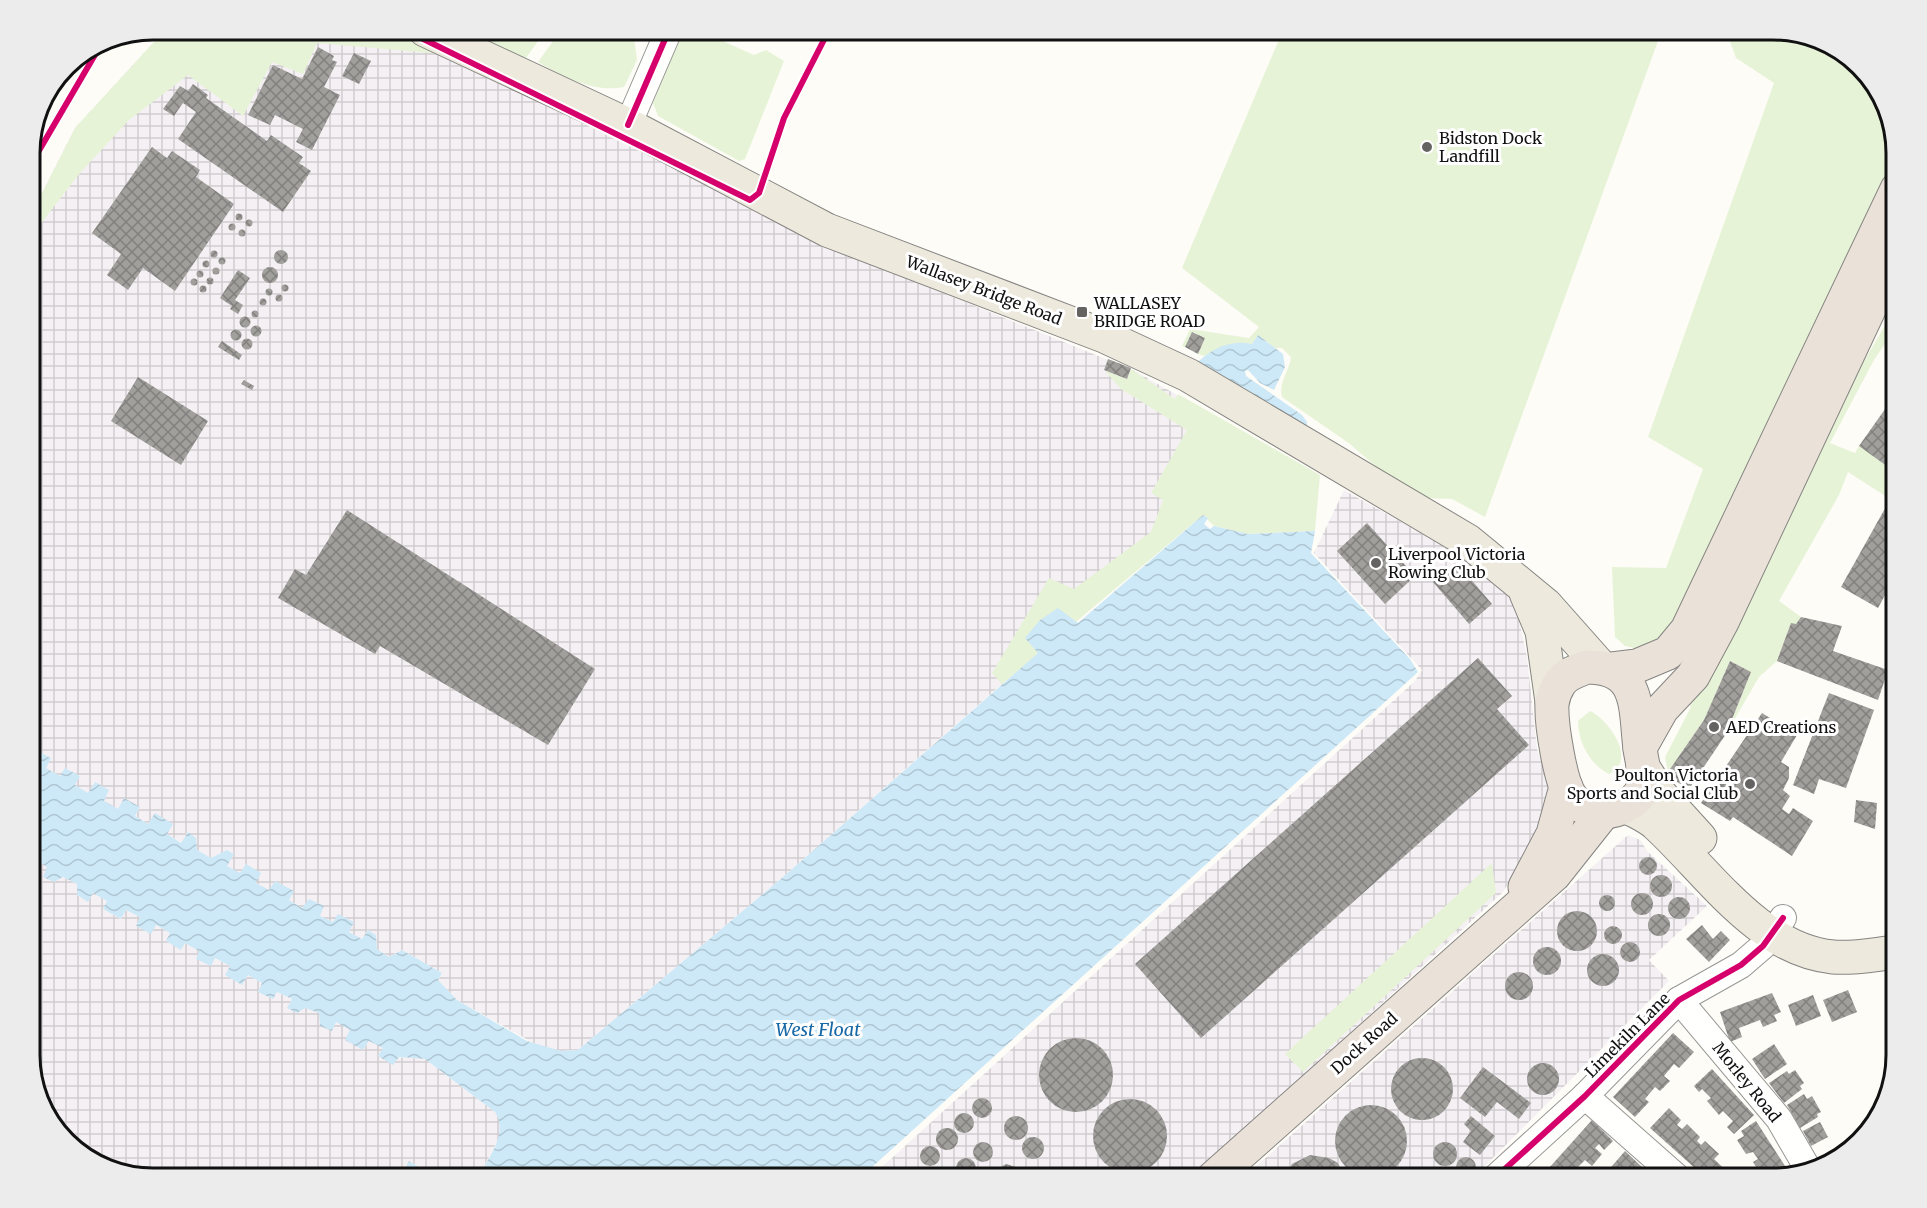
<svg xmlns="http://www.w3.org/2000/svg" width="1927" height="1208" font-family="Merriweather,serif">
	<defs>
		<pattern id="industrial-grid" width="8" height="8" patternUnits="userSpaceOnUse" patternTransform="scale(1.5)"><rect width="8" height="8" fill="#f5f0f3"/><path d="M0 4h8M4 0v8" fill="none" stroke="#d1cdcf"/></pattern>
		<pattern id="water-waves" width="16" height="10" patternUnits="userSpaceOnUse" patternTransform="scale(1.5)"><rect width="16" height="10" fill="#cde8f7"/><path d="M0 5q4-4 8 0t8 0" fill="none" stroke="#afc6d3"/></pattern>
		<pattern id="building-cross-hatch" width="8" height="8" patternUnits="userSpaceOnUse" patternTransform="scale(1.5)"><rect width="8" height="8" fill="#a19f9c"/><path d="M0 0l8 8M0 8l8-8" fill="none" stroke="#82807e"/></pattern>
	</defs>
	<rect width="100%" height="100%" fill="#fdfcf7"/>
	<g fill="url(#industrial-grid)">
		<polygon points="175,30 393,30 857,258 1108,360 1104,370 1127,379 1131,369 1248,435 1038,652 783,877 578,1050 561,1051 537,1045 457,1000 438,980 442,973 402,950 389,957 377,949 376,935 368,930 362,939 349,932 353,922 333,922 319,916 324,906 302,908 289,900 293,891 270,891 256,883 246,864 241,874 226,866 234,854 228,850 211,858 197,850 187,832 182,843 167,834 155,814 148,824 135,816 140,807 118,810 104,801 94,782 89,794 75,785 80,775 60,776 45,768 51,758 30,747 30,217 75,128 154,42"/>
		<polygon points="1344,490 1511,584 1527,657 1537,749 1551,790 1540,833 1503,892 1192,1178 870,1178 1415,681 1422,670 1314,553"/>
		<polygon points="1628,835 1640,840 1648,852 1707,906 1649,960 1669,981 1473,1178 1243,1178"/>
		<polygon points="33,859 48,867 43,877 63,877 77,884 77,895 88,901 93,893 108,901 103,909 121,919 126,910 140,917 137,927 155,925 171,933 181,950 185,943 200,951 196,959 215,958 230,966 226,975 242,985 248,975 262,983 258,992 277,992 292,999 288,1008 297,1013 305,1007 319,1013 331,1031 336,1022 350,1030 363,1050 369,1041 384,1048 378,1056 425,1059 495,1112 501,1121 502,1132 478,1178 437,1178 409,1161 400,1178 153,1178 85,1157 46,1116 30,1063 30,864"/>
	</g>
	<g fill="#e7f3d7">
		<polygon points="175,30 393,30 442,54 317,43 303,74 272,62 243,116 188,75 129,120 80,173 35,231 30,232 30,217 75,128 154,42"/>
		<polygon points="476,30 546,30 526,58 470,38"/>
		<path d="M 561,30 L 633,30 L 637,60 L 624,87 C 594,93 564,77 538,62 Z"/>
		<polygon points="691,30 698,30 754,55 766,50 784,61 745,159 739,161 658,116 653,103 680,36"/>
		<path d="M 1283,30 L 1662,30 L 1485,517 L 1452,499 L 1424,498 L 1380,470 L 1350,444 L 1282,397 C 1278,383 1289,372 1291,357 L 1282,348 L 1275,348 L 1258,335 L 1252,344 C 1235,340 1219,348 1204,356 L 1198,354 L 1205,338 L 1193,332 L 1185,347 L 1182,346 L 1190,329 L 1249,338 L 1259,327 L 1182,268 Z"/>
		<polygon points="1726,30 1774,30 1842,51 1881,92 1897,153 1897,167 1685,619 1644,650 1625,646 1615,637 1612,567 1666,568 1703,469 1648,437 1774,83 1736,58"/>
		<polygon points="1897,305 1897,326 1874,360 1830,443 1855,453 1859,446 1894,471 1897,468 1897,487 1890,499 1848,472 1839,495 1779,601 1801,617 1796,624 1791,624 1777,661 1759,677 1726,734 1751,672 1730,661 1704,720 1668,772 1665,757 1691,707 1685,700 1818,439"/>
		<polygon points="1131,369 1175,399 1178,394 1320,475 1315,531 1248,534 1214,526 1203,515 1002,684 992,673 1049,578 1074,589 1151,532 1163,500 1151,493 1187,430 1121,389 1105,371 1127,379"/>
		<path d="M 1590,711 C 1609,720 1638,761 1609,774 C 1590,765 1578,742 1578,721 Z"/>
		<polygon points="1492,863 1496,893 1303,1072 1285,1054"/>
	</g>
	<g fill="url(#water-waves)">
		<path d="M 1258,335 L 1283,354 L 1285,367 L 1274,390 L 1260,383 L 1248,370 L 1245,371 L 1246,376 L 1302,415 L 1307,422 L 1307,429 L 1195,365 C 1210,349 1230,339 1252,344 Z"/>
		<path d="M 1203,515 L 1208,518 L 1204,524 L 1210,529 L 1214,526 L 1248,534 L 1315,531 L 1311,553 L 1410,659 L 1418,672 L 860,1178 L 478,1178 C 488,1157 509,1134 495,1112 L 425,1059 L 399,1057 L 393,1065 L 378,1056 L 383,1048 L 369,1041 L 363,1050 L 345,1040 L 350,1030 L 336,1022 L 332,1031 L 320,1026 L 319,1013 L 305,1008 L 297,1013 L 287,1008 L 292,999 L 277,992 L 273,999 L 258,992 L 262,983 L 248,975 L 242,985 L 225,975 L 230,966 L 215,958 L 211,966 L 196,959 L 199,951 L 185,943 L 181,950 L 166,941 L 170,933 L 156,925 L 151,934 L 136,926 L 140,917 L 126,910 L 121,919 L 103,909 L 107,901 L 93,893 L 88,902 L 77,895 L 77,884 L 63,877 L 54,882 L 43,877 L 47,867 L 33,859 L 30,864 L 30,747 L 51,758 L 46,768 L 60,776 L 65,768 L 80,776 L 75,785 L 88,793 L 95,782 L 109,790 L 104,801 L 118,809 L 124,798 L 140,807 L 135,816 L 148,824 L 155,813 L 173,824 L 167,834 L 181,843 L 188,832 L 196,838 L 197,850 L 211,858 L 227,850 L 234,854 L 227,866 L 240,873 L 246,864 L 261,873 L 256,883 L 269,890 L 275,881 L 294,891 L 289,900 L 302,908 L 309,899 L 324,906 L 320,916 L 333,922 L 338,914 L 354,922 L 349,932 L 362,939 L 368,930 L 376,935 L 377,949 L 389,957 L 402,950 L 442,973 L 438,980 L 457,1000 L 527,1041 L 561,1051 L 578,1050 L 783,877 L 1038,653 L 1025,638 L 1040,620 L 1058,608 L 1078,623 Z"/>
		<polygon points="409,1161 437,1178 400,1178"/>
	</g>
	<g fill="url(#building-cross-hatch)">
		<polygon points="318,47 334,56 332,60 337,62 324,87 340,95 312,150 296,142 303,129 275,115 270,125 248,115 273,65 302,79"/>
		<polygon points="354,53 371,61 359,84 342,76"/>
		<polygon points="193,84 208,95 206,98 267,141 271,135 303,157 299,163 311,171 283,212 178,139 196,112 183,103 174,116 163,109 180,86 188,91"/>
		<polygon points="152,147 167,158 172,151 200,170 196,177 234,204 175,291 143,268 128,290 107,275 121,254 92,233"/>
		<circle cx="239" cy="217" r="3.5"/>
		<circle cx="249" cy="223" r="3.5"/>
		<circle cx="232" cy="227" r="3.5"/>
		<circle cx="242" cy="233" r="3.5"/>
		<circle cx="281" cy="257" r="7"/>
		<circle cx="214" cy="254" r="3.5"/>
		<circle cx="222" cy="261" r="3.5"/>
		<circle cx="206" cy="264" r="3.5"/>
		<circle cx="270" cy="275" r="8"/>
		<circle cx="216" cy="271" r="3.5"/>
		<polygon points="238,270 250,278 235,300 243,305 238,314 230,309 232,306 220,298"/>
		<circle cx="200" cy="274" r="3.5"/>
		<circle cx="210" cy="281" r="3.5"/>
		<circle cx="194" cy="282" r="3.5"/>
		<circle cx="285" cy="288" r="3.5"/>
		<circle cx="203" cy="289" r="3.5"/>
		<circle cx="269" cy="292" r="3.5"/>
		<circle cx="279" cy="298" r="3.5"/>
		<circle cx="263" cy="302" r="3.5"/>
		<circle cx="255" cy="314" r="3.5"/>
		<circle cx="245" cy="322" r="5.5"/>
		<circle cx="256" cy="331" r="5.5"/>
		<circle cx="236" cy="335" r="5.5"/>
		<polygon points="1192,332 1205,338 1198,354 1185,347"/>
		<circle cx="247" cy="344" r="5.5"/>
		<polygon points="222,341 242,355 239,360 218,347"/>
		<polygon points="1108,359 1131,368 1127,379 1104,370"/>
		<polygon points="138,377 208,421 181,465 111,421"/>
		<polygon points="244,380 254,386 252,390 241,384"/>
		<polygon points="1897,392 1897,468 1895,472 1859,446"/>
		<polygon points="1897,487 1897,573 1878,608 1841,587"/>
		<polygon points="347,510 595,669 548,745 380,646 375,654 278,598 295,569 306,575"/>
		<polygon points="1367,523 1415,576 1385,604 1337,551"/>
		<polygon points="1456,562 1492,604 1469,624 1433,582"/>
		<polygon points="1801,617 1842,626 1833,651 1888,670 1878,700 1777,661 1791,623 1796,624"/>
		<polygon points="1478,658 1512,696 1497,709 1529,745 1201,1038 1135,964"/>
		<polygon points="1730,661 1751,672 1726,734 1691,786 1682,785 1671,778 1668,772 1704,720"/>
		<polygon points="1829,693 1874,710 1846,788 1819,779 1814,794 1793,785"/>
		<polygon points="1892,696 1897,698 1897,703 1890,702"/>
		<polygon points="1762,713 1797,735 1781,762 1789,767 1789,778 1783,790 1790,796 1782,809 1789,814 1793,808 1813,821 1792,856 1733,817 1730,821 1701,803"/>
		<polygon points="1856,800 1877,803 1875,829 1854,822"/>
		<circle cx="1648" cy="866" r="9"/>
		<circle cx="1661" cy="886" r="11"/>
		<circle cx="1642" cy="904" r="11"/>
		<circle cx="1607" cy="903" r="8"/>
		<circle cx="1679" cy="908" r="11"/>
		<circle cx="1577" cy="931" r="20"/>
		<circle cx="1659" cy="925" r="11"/>
		<polygon points="1702,925 1713,939 1721,931 1730,940 1709,962 1686,939"/>
		<circle cx="1613" cy="935" r="9"/>
		<circle cx="1630" cy="952" r="10"/>
		<circle cx="1547" cy="961" r="14"/>
		<circle cx="1603" cy="970" r="16"/>
		<circle cx="1519" cy="986" r="14"/>
		<polygon points="1848,990 1857,1012 1832,1022 1823,1000"/>
		<polygon points="1772,993 1781,1012 1774,1015 1777,1021 1763,1027 1760,1020 1739,1028 1742,1037 1730,1042 1720,1012"/>
		<polygon points="1813,995 1821,1016 1796,1026 1788,1005"/>
		<polygon points="1673,1033 1694,1052 1679,1068 1674,1064 1664,1076 1670,1081 1660,1091 1655,1087 1645,1099 1649,1102 1635,1117 1613,1097"/>
		<circle cx="1076" cy="1075" r="37"/>
		<polygon points="1774,1044 1787,1064 1765,1079 1752,1059"/>
		<circle cx="1422" cy="1089" r="31"/>
		<circle cx="1543" cy="1079" r="16"/>
		<polygon points="1483,1067 1531,1103 1519,1119 1497,1102 1485,1117 1460,1098"/>
		<polygon points="1712,1069 1754,1115 1734,1134 1727,1127 1733,1121 1723,1111 1719,1115 1707,1101 1711,1098 1702,1089 1699,1092 1694,1086"/>
		<polygon points="1795,1070 1804,1083 1800,1086 1802,1089 1784,1103 1769,1083 1787,1071 1789,1074"/>
		<polygon points="1804,1094 1807,1099 1812,1096 1821,1112 1817,1114 1818,1117 1800,1128 1787,1105"/>
		<circle cx="982" cy="1108" r="10"/>
		<circle cx="1130" cy="1136" r="37"/>
		<circle cx="1371" cy="1141" r="36"/>
		<polygon points="1669,1108 1681,1120 1677,1125 1682,1129 1687,1124 1700,1137 1697,1141 1701,1145 1705,1141 1719,1154 1714,1159 1734,1178 1706,1178 1650,1128"/>
		<circle cx="964" cy="1123" r="10"/>
		<circle cx="1016" cy="1128" r="12"/>
		<polygon points="1471,1116 1495,1136 1480,1155 1463,1142 1471,1131 1464,1124"/>
		<polygon points="1592,1120 1613,1141 1604,1150 1599,1144 1595,1148 1602,1154 1592,1166 1585,1160 1578,1167 1585,1174 1581,1178 1540,1178"/>
		<polygon points="1756,1121 1787,1169 1772,1178 1766,1178 1762,1170 1759,1172 1753,1162 1758,1159 1753,1152 1746,1154 1737,1140 1744,1136 1741,1131"/>
		<polygon points="1820,1122 1828,1137 1811,1146 1803,1131"/>
		<circle cx="947" cy="1139" r="11"/>
		<circle cx="1033" cy="1148" r="11"/>
		<circle cx="983" cy="1152" r="10"/>
		<circle cx="1445" cy="1154" r="12"/>
		<circle cx="930" cy="1156" r="10"/>
		<polygon points="1625,1151 1642,1167 1655,1178 1610,1178 1605,1174"/>
		<polygon points="1310,1155 1329,1158 1338,1163 1345,1178 1285,1178 1292,1164"/>
		<circle cx="1466" cy="1167" r="10"/>
		<circle cx="966" cy="1168" r="10"/>
		<polygon points="1006,1164 1016,1167 1020,1178 995,1178 997,1169"/>
		<polygon points="901,1169 907,1170 910,1178 894,1178 895,1172"/>
	</g>
	<g fill="none" stroke-linecap="round" stroke-linejoin="round">
		<defs>
			<g id="minor">
				<polyline points="628,125 669,30"/>
				<polyline points="1679,1000 1779,1119 1808,1169"/>
				<polyline points="1585,1096 1678,1178"/>
				<polyline points="1495,1178 1585,1096 1679,1000 1741,965 1763,946 1783,918"/>
			</g>
			<g id="major">
				<polyline points="425,30 628,125 827,230 1104,336 1188,375 1468,541 1546,605 1601,667"/>
				<polyline points="1526,593 1542,631 1552,702"/>
				<polyline points="1643,767 1660,794 1700,838"/>
				<path d="M 1626,806 C 1636,812 1649,817 1657,825 C 1708,872 1759,950 1833,957 C 1854,959 1876,954 1897,952"/>
			</g>
			<g id="highway">
				<path d="M 1587,667 C 1641,667 1635,708 1640,749 C 1642,762 1647,778 1642,790 C 1636,803 1617,812 1604,812 C 1593,812 1578,807 1571,797 C 1560,782 1551,723 1552,704 C 1553,697 1556,689 1560,683 C 1566,674 1577,671 1587,667 Z"/>
				<polyline points="1612,669 1637,666 1668,653 1687,630 1897,189"/>
				<polyline points="1640,748 1662,709 1693,676 1722,622 1897,250"/>
				<polyline points="1525,887 1553,834 1566,787"/>
				<polyline points="1213,1178 1554,875 1604,812"/>
			</g>
		</defs>
		<use href="#minor" stroke="#979795" stroke-width="28"/>
		<use href="#major" stroke="#858482" stroke-width="35"/>
		<use href="#highway" stroke="#858482" stroke-width="35"/>
		<use href="#minor" stroke="#fffffe" stroke-width="26"/>
		<use href="#major" stroke="#ede9dc" stroke-width="33"/>
		<use href="#highway" stroke="#eae1d8" stroke-width="33"/>
		<defs>
			<g id="cycleway">
				<polyline points="405,30 750,200 759,193 784,118 829,30"/>
				<polyline points="628,125 669,30"/>
				<polyline points="30,166 103,41"/>
				<polyline points="1495,1178 1585,1096 1679,1000 1741,965 1763,946 1783,918"/>
			</g>
		</defs>
		<use href="#cycleway" stroke="#fff" stroke-width="10"/>
		<use href="#cycleway" stroke="#d6006c" stroke-width="6"/>
	</g>
	<g fill="#646362" stroke="#fff" stroke-width="2">
		<circle cx="1427" cy="147" r="6"/>
		<rect x="1076" y="306" width="12" height="12" rx="3"/>
		<circle cx="1376" cy="563" r="6"/>
		<circle cx="1714" cy="727" r="6"/>
		<circle cx="1750" cy="784" r="6"/>
	</g>
	<g text-anchor="middle" dominant-baseline="central" stroke-width="6" stroke-linejoin="round" paint-order="stroke">
		<g font-size="16" fill="#111" stroke="#fff" text-anchor="start">
			<text x="1439" y="138">Bidston Dock<tspan x="1439" dy="18">Landfill</tspan></text>
			<text x="1094" y="303">WALLASEY<tspan x="1094" dy="18">BRIDGE ROAD</tspan></text>
			<text x="1388" y="554">Liverpool Victoria<tspan x="1388" dy="18">Rowing Club</tspan></text>
			<text x="1726" y="727">AED Creations</text>
			<text x="1738" y="775" text-anchor="end">Poulton Victoria<tspan x="1738" dy="18">Sports and Social Club</tspan></text>
		</g>
		<g font-size="16" fill="#111" stroke="#fff">
			<text transform="translate(984 290) rotate(21)">Wallasey Bridge Road</text>
			<text transform="translate(1627 1035) rotate(-45)">Limekiln Lane</text>
			<text transform="translate(1364 1043) rotate(-42)">Dock Road</text>
			<text transform="translate(1747 1082) rotate(51)">Morley Road</text>
		</g>
		<g font-size="18" font-style="italic" fill="#1768a6" stroke="#fff">
			<text x="818" y="1029">West Float</text>
		</g>
	</g>
	<path d="M0 0H1927V1208H0ZM153 40H1773A113 113 0 0 1 1886 153V1055A113 113 0 0 1 1773 1168H153A113 113 0 0 1 40 1055V153A113 113 0 0 1 153 40Z" fill="#ececec" fill-rule="evenodd"/>
	<path fill="none" stroke="#111" stroke-width="3" d="M153 40H1773A113 113 0 0 1 1886 153V1055A113 113 0 0 1 1773 1168H153A113 113 0 0 1 40 1055V153A113 113 0 0 1 153 40Z"/>
</svg>
